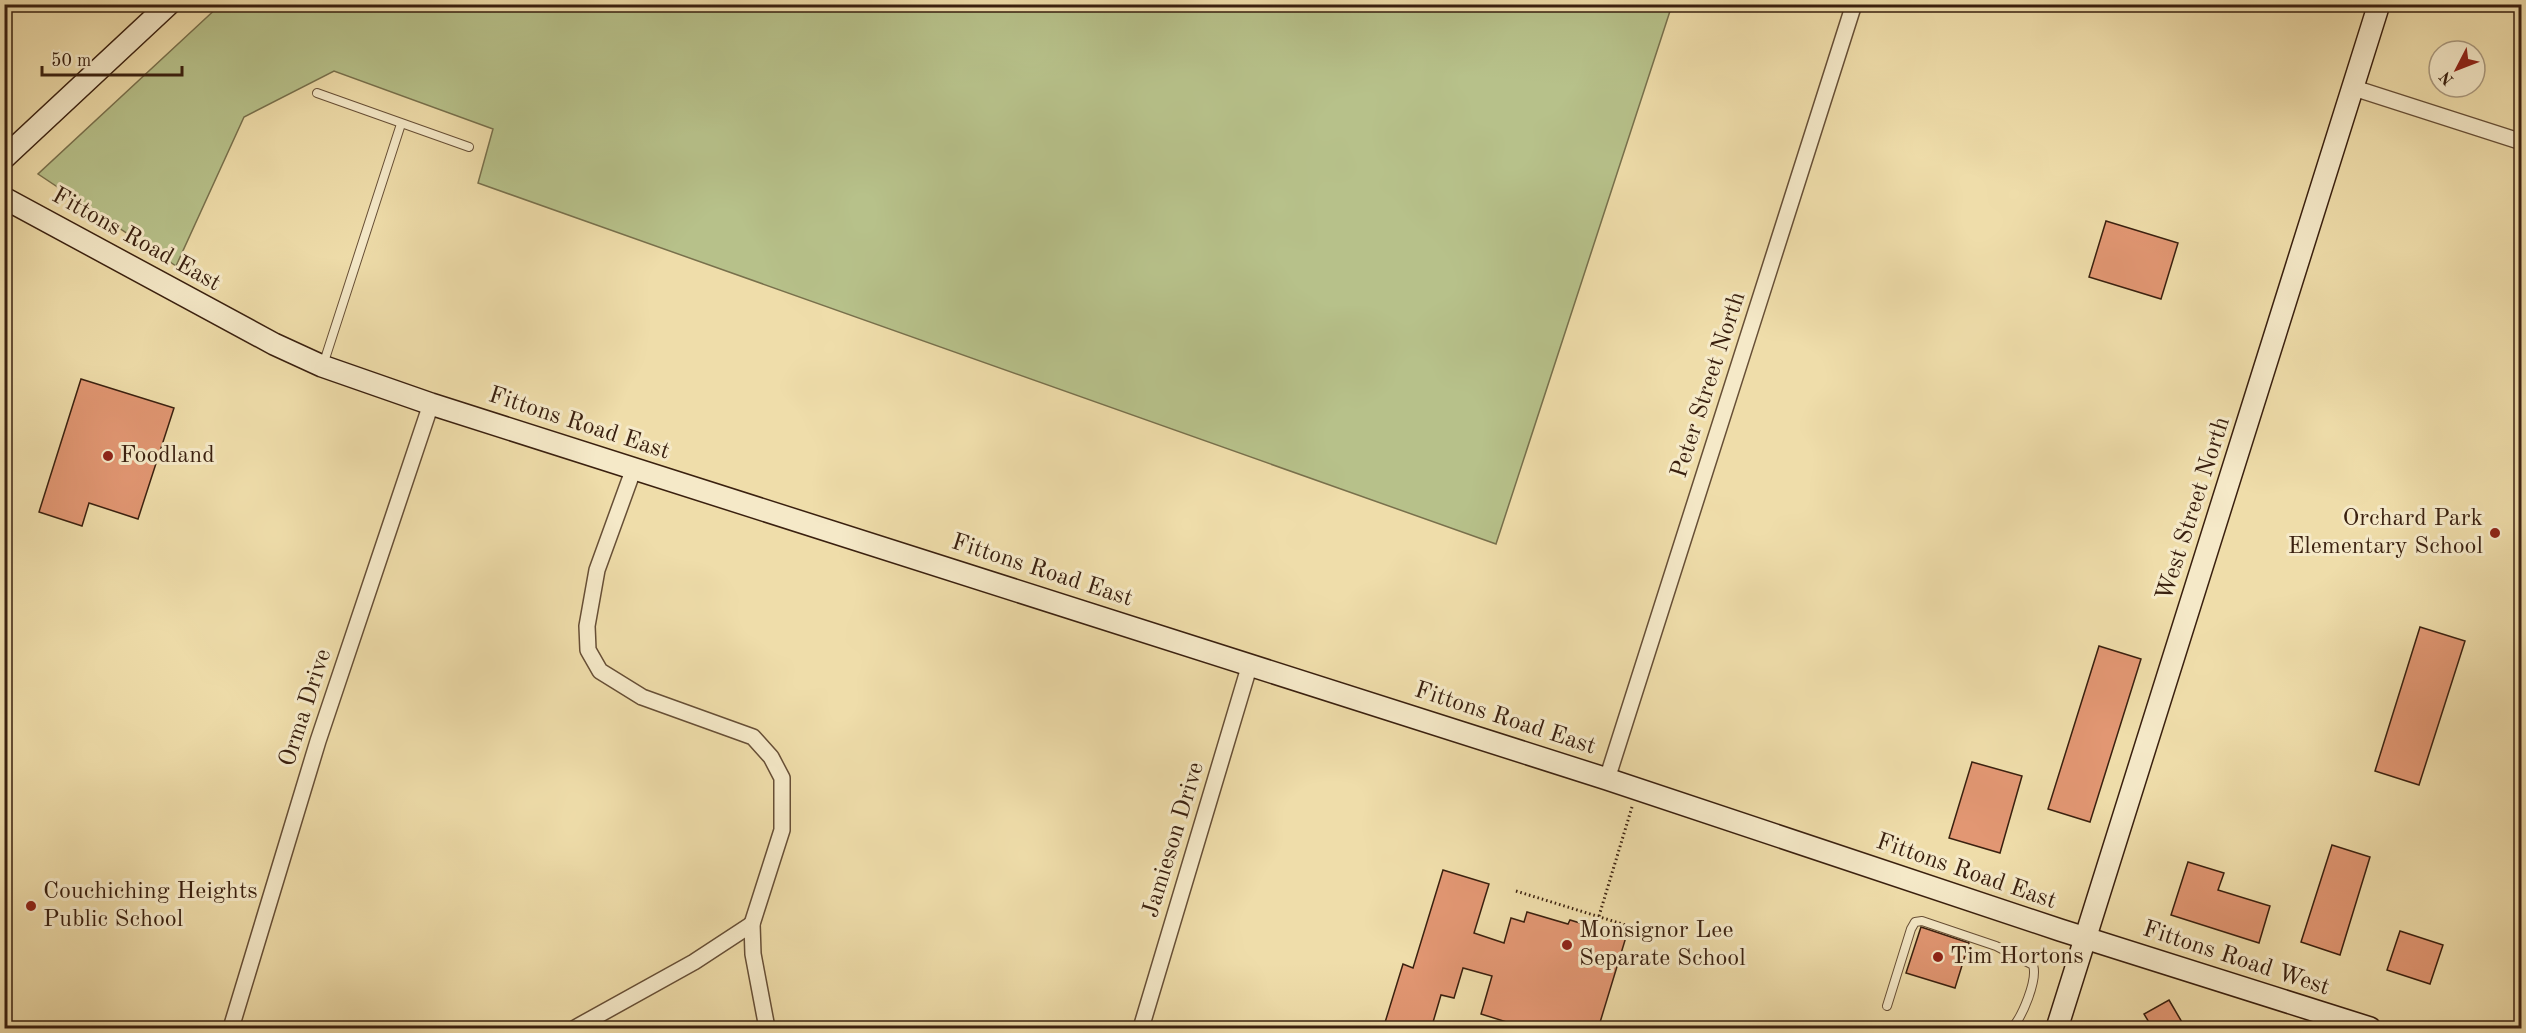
<svg xmlns="http://www.w3.org/2000/svg" width="2526" height="1033" font-family="'Old Standard TT',serif">
	<rect width="100%" height="100%" fill="#efddaa"/>
	<filter id="stains"><feTurbulence type="fractalNoise" baseFrequency=".00333" numOctaves="4"/><feColorMatrix values="0 0 0 0 .2 0 0 0 0 .09 0 0 0 0 .02 0 0 0 .5 -.17"/></filter>
	<radialGradient id="worn" r=".72"><stop offset=".6" stop-color="#630" stop-opacity="0"/><stop offset="1" stop-color="#630" stop-opacity=".3"/></radialGradient>
	<polygon fill="#b7c18a" stroke="#78704c" stroke-width="1.5" points="220,5 220,4 1672,5 1496,544 478,183 493,129 334,71 244,117 176,266 38,174"/>
	<g fill="#e29773" stroke="#3a200f" stroke-width="1.5">
		<polygon points="2106,221 2178,243 2161,299 2089,277"/>
		<polygon points="81,379 174,408 138,519 89,503 82,526 39,512"/>
		<polygon points="2420,627 2465,641 2419,785 2375,771"/>
		<polygon points="2099,646 2141,659 2090,822 2048,809"/>
		<polygon points="1972,762 2022,776 2000,853 1949,838"/>
		<polygon points="2332,845 2370,857 2340,955 2301,942"/>
		<polygon points="2188,862 2224,873 2218,890 2270,906 2259,943 2171,915"/>
		<polygon points="1443,870 1489,884 1474,933 1504,943 1511,918 1524,922 1527,912 1568,924 1570,920 1626,937 1598,1029 1529,1029 1481,1014 1492,976 1463,968 1454,998 1441,995 1431,1029 1383,1029 1403,964 1413,968"/>
		<polygon points="1921,927 1969,943 1955,988 1906,973"/>
		<polygon points="2400,931 2443,945 2430,984 2387,970"/>
		<polygon points="2169,1000 2186,1029 2153,1029 2144,1014"/>
	</g>
	<g fill="none" stroke-linecap="round" stroke-linejoin="round">
		<defs>
			<g id="lane">
				<polyline points="317,93 469,147"/>
				<polyline points="323,365 401,124"/>
				<path d="M 1887,1006 L 1911,929 L 1915,922 L 1922,921 L 1996,946 L 2033,965 C 2038,980 2022,1017 2012,1028"/>
			</g>
			<g id="street">
				<polyline points="2354,88 2522,142"/>
				<polyline points="634,468 597,570 587,626 588,650 600,671 642,697 753,737 771,757 782,778 782,830 752,924 753,954 767,1028"/>
				<polyline points="1607,779 1854,4"/>
				<polyline points="231,1028 318,741 431,404"/>
				<polyline points="575,1028 694,962 752,924"/>
				<polyline points="1141,1028 1250,664"/>
			</g>
			<g id="secondary">
				<polyline points="4,158 169,4"/>
				<polyline points="4,198 274,344 322,366 431,404 1607,779 2060,930 2370,1028"/>
				<polyline points="2057,1028 2379,4"/>
			</g>
		</defs>
		<use href="#lane" stroke="#674f36" stroke-width="10"/>
		<use href="#street" stroke="#674f36" stroke-width="18"/>
		<use href="#secondary" stroke="#3a200f" stroke-width="24"/>
		<g stroke="#3a200f" stroke-width="3" stroke-dasharray="1.5 3" stroke-linecap="butt">
			<polyline points="1516,891 1645,931"/>
			<polyline points="1599,916 1632,807"/>
		</g>
		<use href="#lane" stroke="#f5e9c8" stroke-width="8"/>
		<use href="#street" stroke="#f5e9c8" stroke-width="15"/>
		<use href="#secondary" stroke="#f5e9c8" stroke-width="21"/>
	</g>
	<g fill="#8f2418" stroke="#f5e9c8" stroke-width="2">
		<circle cx="108" cy="456" r="6"/>
		<circle cx="2495" cy="533" r="6"/>
		<circle cx="31" cy="906" r="6"/>
		<circle cx="1567" cy="945" r="6"/>
		<circle cx="1938" cy="957" r="6"/>
	</g>
	<g text-anchor="middle" dominant-baseline="central" stroke-width="6" stroke-linejoin="round" paint-order="stroke">
		<g font-size="24" fill="#3a200f" stroke="#f5e9c8">
			<text transform="translate(136 240) rotate(29)">Fittons Road East</text>
			<text transform="translate(1709 385) rotate(-72)">Peter Street North</text>
			<text transform="translate(579 424) rotate(18)">Fittons Road East</text>
			<text transform="translate(2194 509) rotate(-72)">West Street North</text>
			<text transform="translate(1042 571) rotate(18)">Fittons Road East</text>
			<text transform="translate(306 708) rotate(-72)">Orma Drive</text>
			<text transform="translate(1505 719) rotate(18)">Fittons Road East</text>
			<text transform="translate(1174 840) rotate(-73)">Jamieson Drive</text>
			<text transform="translate(1966 872) rotate(19)">Fittons Road East</text>
			<text transform="translate(2236 959) rotate(18)">Fittons Road West</text>
		</g>
		<g font-size="24" fill="#3a200f" stroke="#f5e9c8" text-anchor="start">
			<text x="120" y="456">Foodland</text>
			<text x="2483" y="519" text-anchor="end">Orchard Park<tspan x="2483" dy="28">Elementary School</tspan></text>
			<text x="43" y="892">Couchiching Heights<tspan x="43" dy="28">Public School</tspan></text>
			<text x="1579" y="931">Monsignor Lee<tspan x="1579" dy="28">Separate School</tspan></text>
			<text x="1950" y="957">Tim Hortons</text>
		</g>
	</g>
	<rect width="2526" height="1033" fill="none" stroke="#efddaa" stroke-width="24"/>
	<rect x="6" y="6" width="2514" height="1021" fill="none" stroke="#3a200f" stroke-width="3"/>
	<rect x="12" y="12" width="2502" height="1009" fill="none" stroke="#3a200f" stroke-width="1.5"/>
	<g transform="translate(2457 69) rotate(228)"><circle r="28" fill="#f5e9c8" stroke="#aa997e" stroke-width="1.5"/>
	<path d="M0-4.5L10 22L0 15L-10 22Z" fill="#8f2418"/>
	<text y="-9" font-size="16" font-weight="bold" text-anchor="middle" fill="#3a200f">N</text>
	</g>
	<path d="M42 66v9h140v-9" fill="none" stroke="#3a200f" stroke-width="3"/>
	<text x="51" y="66" font-size="18" fill="#3a200f" stroke="#f5e9c8" stroke-width="4.5" paint-order="stroke">50 m</text>
	<rect width="100%" height="100%" filter="url(#stains)"/>
	<rect width="100%" height="100%" fill="url(#worn)"/>
</svg>
